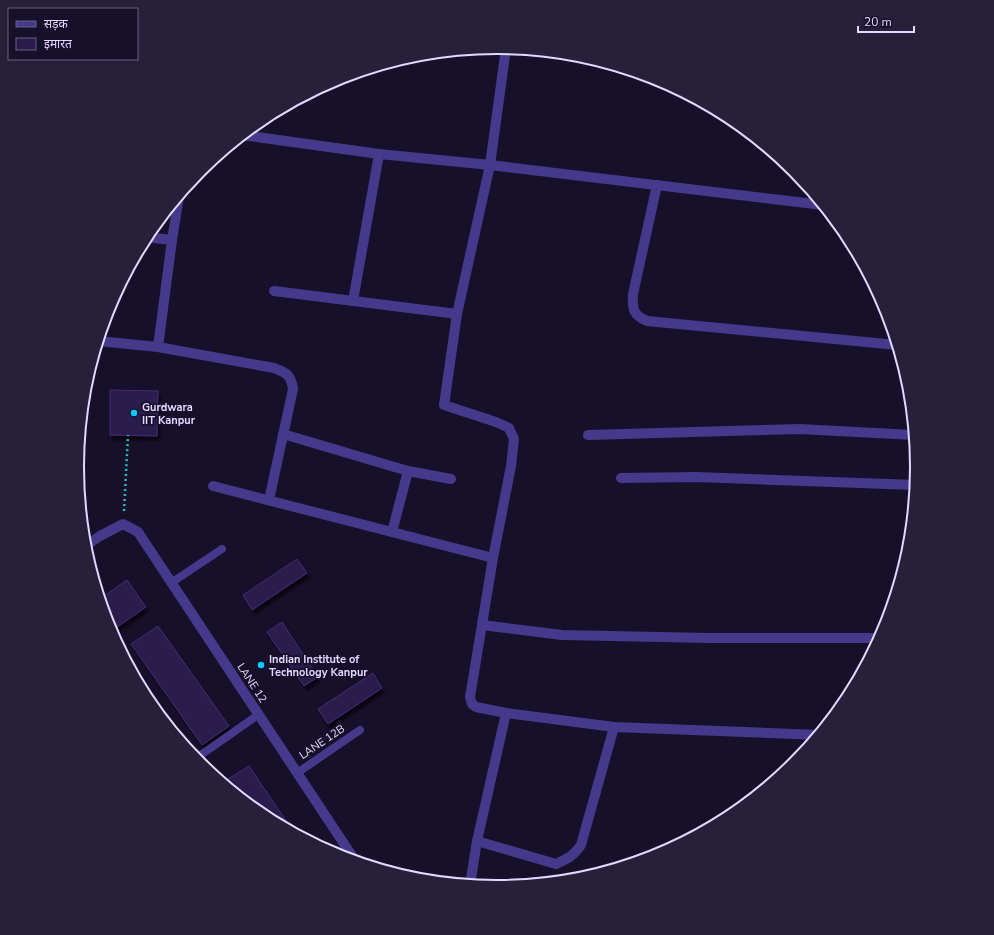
<svg xmlns="http://www.w3.org/2000/svg" width="994" height="935" font-family="'Nunito Sans','Noto Sans Devanagari',sans-serif">
	<defs>
		<filter id="shadow"><feDropShadow dx="2.5" dy="4.5" stdDeviation="1" flood-color="#0009"/></filter>
	</defs>
	<rect width="100%" height="100%" fill="#17102a"/>
	<g fill="#2a1b4c" stroke="#432c79" filter="url(#shadow)">
		<polygon points="110,390 158,391 157,436 110,435"/>
		<polygon points="297,559 307,573 252,610 243,595"/>
		<polygon points="127,580 146,607 110,632 108,628 100,599"/>
		<polygon points="282,622 318,677 304,686 267,632"/>
		<polygon points="158,626 229,726 202,745 131,644"/>
		<polygon points="373,673 382,688 328,724 318,709"/>
		<polygon points="249,766 295,834 263,817 222,783"/>
	</g>
	<g fill="none" stroke-linecap="round" stroke-linejoin="round">
		<polyline stroke="#2cbac0" stroke-width="2.5" stroke-dasharray="2 3" stroke-linecap="butt" points="124,511 128,435"/>
		<g stroke="#45398b" stroke-width="8">
			<polyline points="171,583 222,549"/>
			<polyline points="195,759 258,715"/>
			<polyline points="297,773 360,730"/>
		</g>
		<g stroke="#45398b" stroke-width="10">
			<polyline points="506,48 490,165 457,314 444,405 496,422 509,428 514,439 511,466 493,558 470,697 472,704 476,707 506,713 614,727 819,735"/>
			<polyline points="242,135 379,154 490,165 823,205"/>
			<path d="M 657,185 L 633,294 C 632,309 633,315 647,321 L 897,345"/>
			<polyline points="146,237 172,240"/>
			<polyline points="274,291 457,314"/>
			<polyline points="353,301 379,154"/>
			<polyline points="98,341 158,347 172,240 179,196"/>
			<path d="M 158,347 L 274,368 C 287,373 291,375 293,389 L 269,500"/>
			<polyline points="283,434 408,471 451,479"/>
			<polyline points="588,435 799,429 914,435"/>
			<polyline points="621,478 696,477 916,485"/>
			<polyline points="213,486 493,558"/>
			<polyline points="392,532 408,471"/>
			<polyline points="84,547 100,536 123,524 138,532 356,862"/>
			<polyline points="482,625 562,635 709,638 881,638"/>
			<path d="M 477,841 L 556,864 C 569,858 573,856 581,845 L 614,727"/>
			<polyline points="470,885 477,841 506,713"/>
		</g>
	</g>
	<g fill="#05ccff" stroke="#17102a" stroke-width="1.5">
		<circle cx="134" cy="413" r="4"/>
		<circle cx="261" cy="665" r="4"/>
	</g>
	<g text-anchor="middle" dominant-baseline="central" stroke-width="3.5" stroke-linejoin="round" paint-order="stroke">
		<g font-size="11" font-weight="bold" fill="#e1d9ff" stroke="#17102a" text-anchor="start">
			<text x="142" y="407">Gurdwara<tspan x="142" dy="13">IIT Kanpur</tspan></text>
			<text x="269" y="659">Indian Institute of<tspan x="269" dy="13">Technology Kanpur</tspan></text>
		</g>
		<g font-size="11" fill="#e1d9ff" stroke="#17102a">
			<text transform="translate(252 683) rotate(57)">LANE 12</text>
			<text transform="translate(322 742) rotate(-34)">LANE 12B</text>
		</g>
	</g>
	<path d="M0 0H994V935H0ZM84 467a413 413 0 1 1 826 0a413 413 0 1 1-826 0Z" fill="#27203b" fill-rule="evenodd"/>
	<path fill="none" stroke="#e1d9ff" stroke-width="2" d="M84 467a413 413 0 1 1 826 0a413 413 0 1 1-826 0Z"/>
	<rect x="8" y="8" width="130" height="52" fill="#17102a" stroke="#68607f"/>
	<rect x="16" y="21" width="20" height="6" fill="#45398b" stroke="#68607f"/>
	<text x="44" y="28" font-size="12" fill="#e1d9ff">सड़क</text>
	<rect x="16" y="38" width="20" height="12" fill="#2a1b4c" stroke="#68607f"/>
	<text x="44" y="48" font-size="12" fill="#e1d9ff">इमारत</text>
	<path d="M858 26v6h56v-6" fill="none" stroke="#e1d9ff" stroke-width="2"/>
	<text x="864" y="26" font-size="12" fill="#e1d9ff" stroke="#17102a" stroke-width="3" paint-order="stroke">20 m</text>
</svg>
